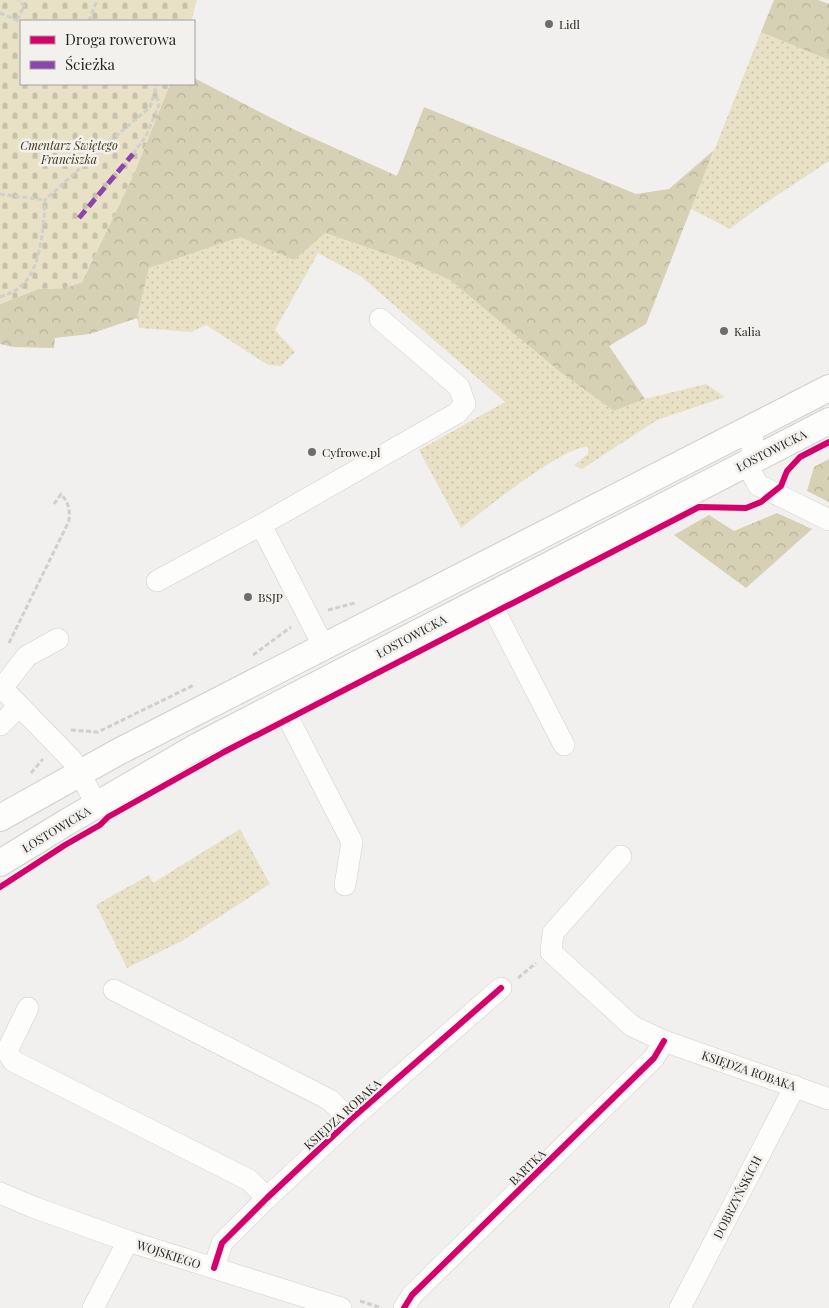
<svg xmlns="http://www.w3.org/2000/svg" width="829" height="1308" font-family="'Playfair Display',serif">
	<defs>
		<pattern id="green-dots" width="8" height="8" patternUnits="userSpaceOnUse" patternTransform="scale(1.25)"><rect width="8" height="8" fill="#e8e1c6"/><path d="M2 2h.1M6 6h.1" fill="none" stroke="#c7c1aa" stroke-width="1.8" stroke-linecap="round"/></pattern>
		<pattern id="forest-crowns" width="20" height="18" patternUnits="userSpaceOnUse" patternTransform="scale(1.25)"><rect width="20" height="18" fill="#d6d0b4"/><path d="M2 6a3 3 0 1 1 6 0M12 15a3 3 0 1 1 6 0" fill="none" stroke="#b8b29b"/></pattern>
		<pattern id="cemetery-stones" width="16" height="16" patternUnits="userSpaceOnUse" patternTransform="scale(1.25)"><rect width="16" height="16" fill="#e8e1c6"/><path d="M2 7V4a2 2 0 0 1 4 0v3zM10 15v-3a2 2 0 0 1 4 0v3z" fill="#c7c1aa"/></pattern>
	</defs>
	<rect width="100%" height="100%" fill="#f1f0ee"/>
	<g fill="url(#green-dots)">
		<polygon points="761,32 829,60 829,161 755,210 730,229 691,209"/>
		<path d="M 324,233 L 407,261 L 450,280 L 559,371 L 614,411 L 645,399 L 706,384 L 725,397 L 657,420 L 582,469 L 574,465 L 588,454 L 588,447 C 564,445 483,511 461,528 L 419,450 L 505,402 L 362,277 L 318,253 L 275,330 L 295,352 L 281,366 L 268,365 L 206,325 L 191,332 L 139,328 L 137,318 L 149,268 L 241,236 L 294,260 Z"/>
		<polygon points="240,829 270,884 182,941 127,968 96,905 149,875 153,883"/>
	</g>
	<g fill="url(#forest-crowns)">
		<polygon points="774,0 818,0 829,4 829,60 761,32"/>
		<polygon points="194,78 295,130 397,176 424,107 636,194 669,189 714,150 646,324 609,346 645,399 614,411 559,371 450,280 407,261 325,233 294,260 240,237 149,268 137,318 90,334 55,338 54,348 13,347 0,344 0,304 38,289 65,288 82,282 133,176 170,84 194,84"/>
		<polygon points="829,459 829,502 807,491 814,467"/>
		<polygon points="777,513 812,529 746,588 674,535 709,515 734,531"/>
	</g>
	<polygon fill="url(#cemetery-stones)" points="0,0 197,0 191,21 21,21 21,84 170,84 133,176 82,282 65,288 38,289 0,304"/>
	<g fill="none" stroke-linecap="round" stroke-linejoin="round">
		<defs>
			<g id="minor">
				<polyline points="753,427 751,472 758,485 829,520"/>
				<polyline points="261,525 324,647"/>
				<polyline points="157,581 261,525 457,413 465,404 459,387 380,319"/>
				<polyline points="487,596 564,745"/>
				<polyline points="58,639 27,656 2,688 72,760 97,805"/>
				<polyline points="281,704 352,842 345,885"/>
				<polyline points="0,725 19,706"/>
				<polyline points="621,856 553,933 551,952 632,1026 664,1041 829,1099"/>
				<polyline points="114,990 330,1100 350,1120"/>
				<polyline points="28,1008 7,1051 13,1061 249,1180 267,1198"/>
				<polyline points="0,1193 33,1207 128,1241 341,1308"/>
				<polyline points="214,1268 222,1243 267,1198 350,1120 501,988"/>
				<polyline points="93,1308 128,1241"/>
				<polyline points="404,1308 412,1295 654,1058 664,1041"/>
				<polyline points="680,1308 795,1086"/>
			</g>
			<g id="major">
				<polyline points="0,818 118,752 829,388"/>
				<polyline points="0,863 67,822 198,746 829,421"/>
			</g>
		</defs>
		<use href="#minor" stroke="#cfcecd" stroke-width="22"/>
		<use href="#major" stroke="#cfcecd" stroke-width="28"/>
		<g stroke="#cfcfce" stroke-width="3" stroke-dasharray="5 2.5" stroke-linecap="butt">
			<polyline points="0,13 21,22"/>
			<polyline points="17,20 24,6 19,0"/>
			<polyline points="89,21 97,0"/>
			<polyline points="133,154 146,136 159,105 156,92"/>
			<polyline points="0,194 45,200"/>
			<path d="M 0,297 C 8,294 15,292 21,286 C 41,270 44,225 45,200 L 107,144 L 150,107 L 155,92 L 156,84"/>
			<polyline points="328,610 355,603"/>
			<path d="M 9,643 L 69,521 C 70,510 69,503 61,494 L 54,504"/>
			<polyline points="253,655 291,627"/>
			<polyline points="71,730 98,732 194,685"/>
			<polyline points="31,773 43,759"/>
			<polyline points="518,978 536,963"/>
			<polyline points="360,1301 382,1308"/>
		</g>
		<use href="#minor" stroke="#fdfdfc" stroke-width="21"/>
		<use href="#major" stroke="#fdfdfc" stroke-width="26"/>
		<polyline stroke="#8e44ad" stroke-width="5" stroke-dasharray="10 5" stroke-linecap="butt" points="79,218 133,154"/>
		<defs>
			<g id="cycleway">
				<polyline points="0,887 65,845 100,825 108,817 224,752 699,507 746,508 761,502 781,486 787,471 800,457 829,442"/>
				<polyline points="214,1268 222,1243 267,1198 350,1120 501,988"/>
				<polyline points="404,1308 412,1295 654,1058 664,1041"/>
			</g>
		</defs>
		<use href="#cycleway" stroke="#f2f1ed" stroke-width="9"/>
		<use href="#cycleway" stroke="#d6006c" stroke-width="6"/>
	</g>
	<g fill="#6d6d6b" stroke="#f2f1ed" stroke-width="2">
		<circle cx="549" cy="24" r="5"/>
		<circle cx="724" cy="331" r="5"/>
		<circle cx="312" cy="452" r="5"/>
		<circle cx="248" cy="597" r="5"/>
	</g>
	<g text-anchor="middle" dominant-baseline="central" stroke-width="5" stroke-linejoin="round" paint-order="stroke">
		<g font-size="12" fill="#262624" stroke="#f2f1ed" text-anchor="start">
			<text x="559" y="24">Lidl</text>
			<text x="734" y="331">Kalia</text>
			<text x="322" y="452">Cyfrowe.pl</text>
			<text x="258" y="597">BSJP</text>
		</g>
		<g font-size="12" font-style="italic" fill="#40370f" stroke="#f2f1ed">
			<text x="69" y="145">Cmentarz Świętego<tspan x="69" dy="14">Franciszka</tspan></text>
		</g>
		<g font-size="12" fill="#262624" stroke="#f2f1ed">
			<text transform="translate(771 450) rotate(-27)">ŁOSTOWICKA</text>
			<text transform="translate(411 636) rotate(-28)">ŁOSTOWICKA</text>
			<text transform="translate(56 829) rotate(-31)">ŁOSTOWICKA</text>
			<text transform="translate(749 1070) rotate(19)">KSIĘDZA ROBAKA</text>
			<text transform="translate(342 1114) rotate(-42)">KSIĘDZA ROBAKA</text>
			<text transform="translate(527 1167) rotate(-44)">BARTKA</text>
			<text transform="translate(737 1197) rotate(-63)">DOBRZYŃSKICH</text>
			<text transform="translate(169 1254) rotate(18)">WOJSKIEGO</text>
		</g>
	</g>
	<rect x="20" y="20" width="175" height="65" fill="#f2f1ed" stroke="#a0a09d"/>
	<rect x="30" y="36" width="25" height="8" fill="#d6006c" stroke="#a0a09d"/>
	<text x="65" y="45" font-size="15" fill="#262624">Droga rowerowa</text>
	<rect x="30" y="61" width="25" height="8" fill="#8e44ad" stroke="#a0a09d"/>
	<text x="65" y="70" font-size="15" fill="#262624">Ścieżka</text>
</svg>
